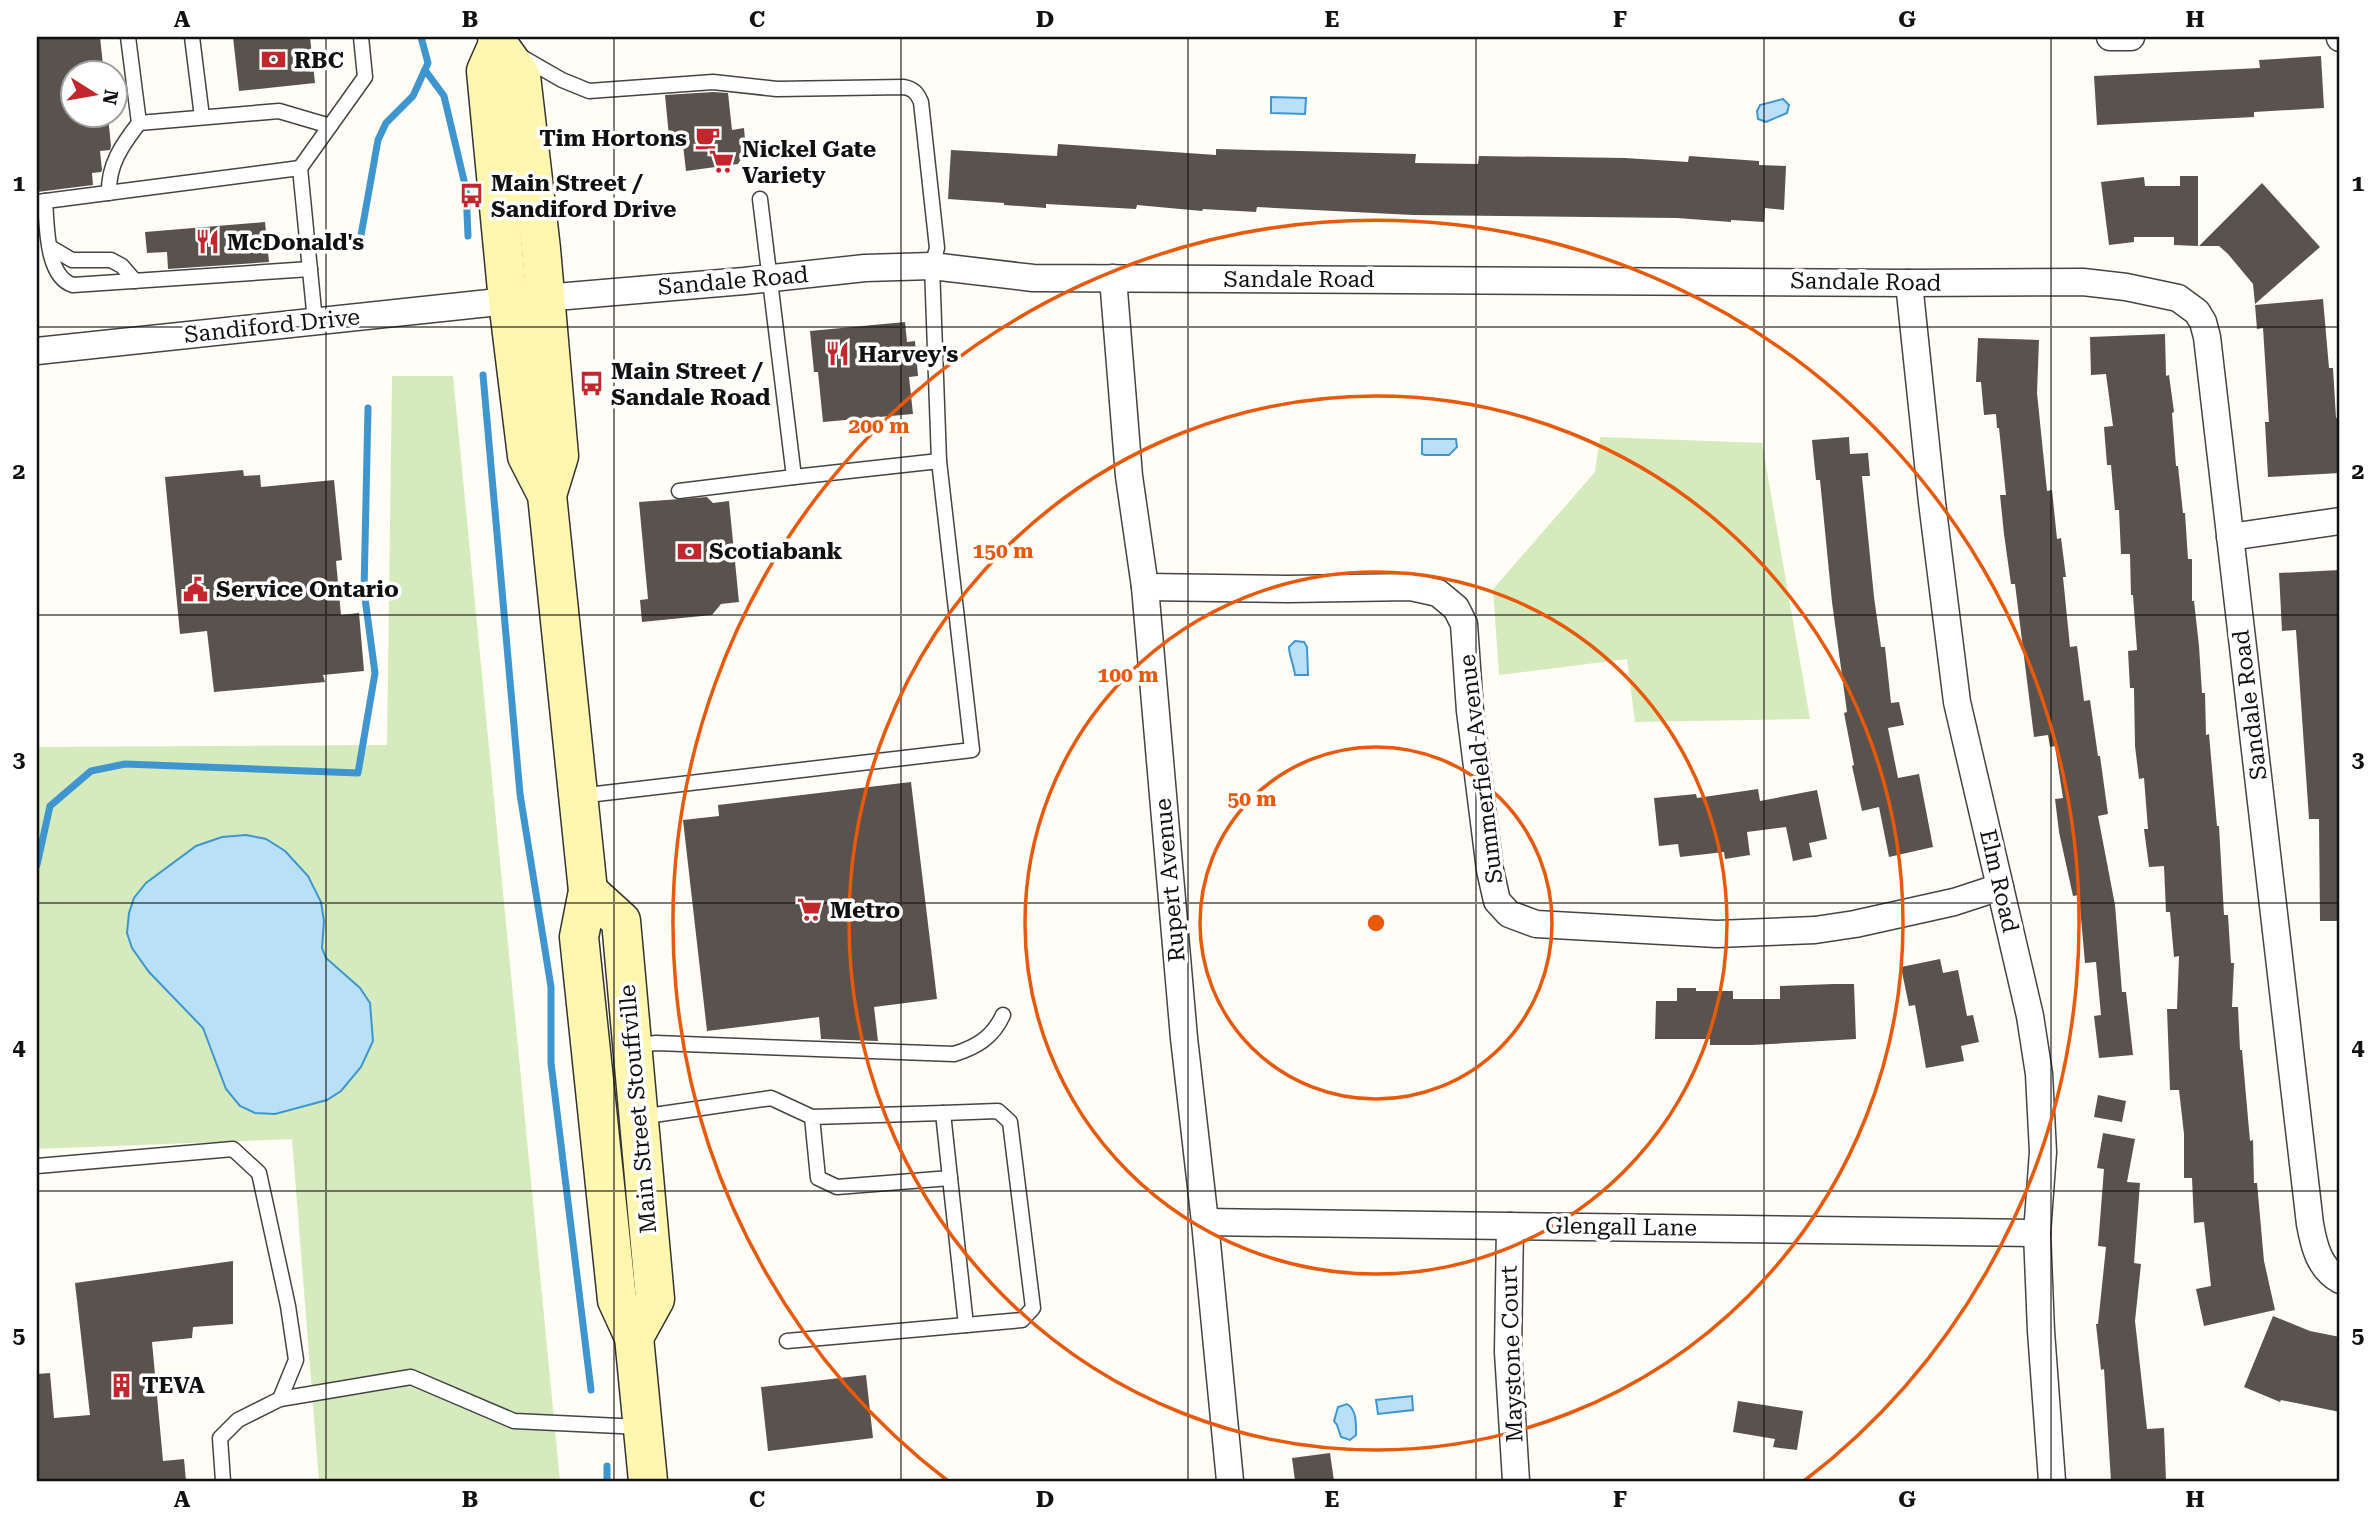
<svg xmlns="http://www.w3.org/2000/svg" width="2377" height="1518" font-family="'Roboto Serif',serif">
	<rect width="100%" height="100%" fill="#fffdf5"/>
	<g fill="#d5ebbd">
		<polygon points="392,376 453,376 560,1481 319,1481 292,1139 37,1149 37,747 387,745"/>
		<polygon points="1600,437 1762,443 1810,719 1635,722 1627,659 1499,675 1493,589 1595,472"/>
	</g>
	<g fill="#b9e0f7" stroke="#3f96cf" stroke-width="2">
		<polygon points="1271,97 1306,98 1305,114 1271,113"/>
		<polygon points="1783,99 1789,105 1787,113 1766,122 1758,119 1757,111 1760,105"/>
		<polygon points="1422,439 1456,439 1457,447 1449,455 1425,455 1422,454"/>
		<path d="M 1295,641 L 1304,642 L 1307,647 L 1308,675 L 1295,675 C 1294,666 1289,655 1289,647 Z"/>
		<polygon points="246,835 266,839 285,851 308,876 321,902 324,921 322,948 326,958 360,988 370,1003 373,1041 361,1067 341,1091 327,1100 275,1114 255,1113 240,1106 226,1089 203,1028 149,972 132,948 127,933 129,913 134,898 146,883 196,846 222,837"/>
		<polygon points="1412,1396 1413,1410 1378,1414 1376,1400"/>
		<path d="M 1347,1404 C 1357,1410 1356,1424 1356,1435 L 1350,1440 L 1341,1437 L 1337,1425 L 1334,1421 L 1338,1407 Z"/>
	</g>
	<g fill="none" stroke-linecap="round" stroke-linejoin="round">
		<g stroke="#3f96cf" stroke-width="7">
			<polyline points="425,70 444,96 466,189 468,236"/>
			<polyline points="360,241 378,140 386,123 413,96 428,63 421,37"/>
			<polyline points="483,375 520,794 551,987 551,1063 591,1390"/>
			<polyline points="37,865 50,806 91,771 125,764 358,773 375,673 364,591 368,408"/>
			<polyline points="607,1466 607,1481"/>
		</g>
	</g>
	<g fill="#5a524d">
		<polygon points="37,37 100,37 104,74 74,74 74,116 108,116 111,146 110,150 100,151 102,170 101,172 92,173 93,185 37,192"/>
		<polygon points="233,37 310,37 315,83 239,91"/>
		<polygon points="2321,56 2324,108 2254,112 2254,117 2097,125 2094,76 2260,68 2259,60"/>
		<polygon points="713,92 728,93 732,130 744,128 746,151 738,164 686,171 683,145 670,147 665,95"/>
		<polygon points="1058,144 1216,155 1216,149 1416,154 1415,163 1478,164 1479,156 1625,158 1688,162 1689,156 1759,161 1759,165 1786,166 1784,210 1765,208 1764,222 1731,220 1731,222 1677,218 1413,215 1257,207 1256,212 1203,209 1202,211 1137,205 1136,209 1046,204 1046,208 1004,205 1004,203 948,199 951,150 1057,156"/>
		<polygon points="2180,176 2198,176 2198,246 2174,245 2174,237 2134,237 2134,242 2109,245 2101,182 2144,177 2145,186 2180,186"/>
		<polygon points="2262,183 2320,247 2255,304 2253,284 2228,254 2219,246 2199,246"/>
		<polygon points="265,222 269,262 168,269 167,252 147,253 145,232"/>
		<polygon points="2323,299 2329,368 2333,368 2336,418 2340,418 2340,473 2268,477 2265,422 2269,422 2263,328 2257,329 2255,305"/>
		<polygon points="905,322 907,342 915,341 918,376 909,377 913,414 823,422 818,372 814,372 810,331"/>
		<polygon points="2165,334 2166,376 2169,375 2174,412 2172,413 2176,466 2178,466 2183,513 2185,513 2188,559 2192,559 2192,601 2194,601 2199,646 2202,693 2205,693 2206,735 2209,734 2217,826 2219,826 2224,915 2228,915 2231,963 2234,963 2232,1007 2238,1007 2240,1050 2242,1050 2250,1141 2253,1140 2254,1183 2257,1183 2264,1261 2275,1310 2204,1326 2196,1289 2211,1286 2204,1222 2194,1223 2192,1178 2184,1178 2184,1134 2179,1090 2170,1090 2167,1009 2177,1009 2179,956 2174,957 2170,912 2166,912 2164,866 2149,867 2144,829 2148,829 2144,778 2139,779 2135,746 2134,688 2130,688 2128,651 2137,650 2133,595 2131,595 2130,554 2121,554 2119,510 2115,510 2111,465 2107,465 2104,427 2113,426 2106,374 2091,375 2090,337"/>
		<polygon points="1978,338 2039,340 2037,393 2047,491 2052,490 2057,539 2061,538 2066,577 2063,577 2070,647 2077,646 2084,701 2090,700 2098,756 2100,756 2108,814 2098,816 2115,905 2122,992 2126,992 2133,1055 2099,1058 2094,1016 2101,1015 2096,962 2085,963 2079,895 2073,896 2059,832 2055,799 2063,798 2055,746 2050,747 2048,735 2034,737 2015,584 2011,584 2004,534 2000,495 2006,495 1999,428 1997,428 1996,414 1984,415 1981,382 1976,382"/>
		<polygon points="1849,437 1850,454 1868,453 1870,476 1862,476 1874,597 1881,647 1885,647 1891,703 1899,702 1904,725 1888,728 1898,778 1919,774 1933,847 1889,857 1879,807 1862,811 1852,766 1854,765 1844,713 1847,712 1832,602 1820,480 1816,480 1812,440"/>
		<polygon points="243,470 244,476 260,475 261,487 334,480 342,560 336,561 341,615 359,613 364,671 323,675 325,682 214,692 207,631 180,634 165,477"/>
		<polygon points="707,497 713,503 729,501 739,602 721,604 712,615 642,622 640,600 648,599 639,502"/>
		<polygon points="2340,570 2340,921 2320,921 2319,819 2309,819 2296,630 2282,631 2279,573"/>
		<polygon points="911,782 937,999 874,1007 878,1041 821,1039 819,1017 707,1031 683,820 719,816 718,805"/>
		<polygon points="1758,789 1760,801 1817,790 1827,839 1809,843 1812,857 1793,861 1786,827 1747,832 1750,855 1725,859 1724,852 1680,857 1678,844 1659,846 1654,798 1696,794 1697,798"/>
		<polygon points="1940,959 1943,973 1958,970 1967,1016 1973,1015 1979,1042 1961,1046 1964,1061 1926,1068 1915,1005 1909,1006 1901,967"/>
		<polygon points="1834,984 1854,984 1856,1039 1752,1045 1710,1045 1710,1039 1655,1039 1656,1001 1677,1001 1677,988 1696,988 1696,991 1733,991 1733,999 1780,999 1780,986"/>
		<polygon points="2098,1095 2126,1101 2122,1122 2094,1117"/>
		<polygon points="2103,1133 2135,1139 2127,1182 2140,1183 2134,1263 2141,1264 2135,1321 2147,1429 2164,1428 2166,1481 2111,1481 2104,1369 2101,1370 2096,1324 2098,1324 2106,1247 2098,1246 2104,1169 2097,1168"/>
		<polygon points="233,1261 233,1324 193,1327 192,1338 152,1342 163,1461 184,1459 186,1481 37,1481 37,1374 50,1373 54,1418 90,1415 75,1283"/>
		<polygon points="2273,1316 2310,1331 2340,1337 2340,1412 2281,1400 2280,1402 2244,1387"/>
		<polygon points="866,1375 873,1438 768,1451 761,1387"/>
		<polygon points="1738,1401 1803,1411 1797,1450 1773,1447 1775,1439 1733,1432"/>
		<polygon points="1330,1453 1334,1481 1295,1481 1292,1458"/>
	</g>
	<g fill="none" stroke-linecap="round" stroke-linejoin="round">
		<defs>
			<g id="lane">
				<polyline points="128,37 139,123 279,111 330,126"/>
				<polyline points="192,37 202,117"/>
				<path d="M 522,57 L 562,80 L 589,91 L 713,82 L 777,89 L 904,87 C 914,89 917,93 921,102 L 937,248 L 932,266 L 939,461"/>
				<path d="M 109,193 C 108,165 122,145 139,123"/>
				<path d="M 45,201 C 47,226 46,277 73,285 L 310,269"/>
				<polyline points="38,202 300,168"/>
				<polyline points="50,247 72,260 111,260 122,266 135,281"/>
				<polyline points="315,321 300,168 365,77 361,37"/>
				<polyline points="679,491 794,477"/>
				<polyline points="579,796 972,750 939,461 794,477 760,199"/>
				<path d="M 633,1046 L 656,1043 L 954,1054 C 977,1047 993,1037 1003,1015"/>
				<polyline points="640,1117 771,1098 812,1117 818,1178 837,1187 950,1178 943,1113 812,1117"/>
				<polyline points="37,1166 233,1149 259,1173 288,1306 296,1360 280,1399"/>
				<polyline points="950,1178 966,1325"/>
				<polyline points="787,1341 1022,1320 1033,1308 1010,1122 998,1111 943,1113"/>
				<polyline points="223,1481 220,1438 238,1420 280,1399 411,1377 514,1421 641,1427"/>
			</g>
			<g id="street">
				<polyline points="2110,37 2131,37"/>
				<polyline points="2340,37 2340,38"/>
				<polyline points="1113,278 1129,476 1145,587 1184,1038 1205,1222 1230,1481"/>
				<polyline points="1909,283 1932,502 1957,702 2030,1016 2039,1074 2043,1152 2037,1233 2041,1331 2052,1481"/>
				<path d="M 37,351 L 508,301 L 744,281 L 865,268 L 932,266 L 1033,278 L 1909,283 L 2083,282 L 2126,287 L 2178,298 L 2197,312 L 2203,322 L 2207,337 L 2310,1224 C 2314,1246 2319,1268 2340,1280"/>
				<polyline points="2230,537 2340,521"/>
				<polyline points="1145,587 1288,589 1411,587 1438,593 1456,608 1464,624 1470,711 1490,870 1497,901 1509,914 1536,924 1717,934 1815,930 1855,924 1954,902 2000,887"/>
				<polyline points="1205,1222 2037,1233"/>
				<polyline points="1510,1226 1508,1352 1516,1481"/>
			</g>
			<g id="secondary">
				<polyline points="497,37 498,44 521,76 541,249 559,456 547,495"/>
				<polyline points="498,44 486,71 508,301 527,456 547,495 588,891 579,937 617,1300 634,1337 648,1481"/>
				<polyline points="588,891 621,921 655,1299 634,1337"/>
			</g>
		</defs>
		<use href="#lane" stroke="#444" stroke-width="17"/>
		<use href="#street" stroke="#444" stroke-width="29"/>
		<use href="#secondary" stroke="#333" stroke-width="41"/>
		<use href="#lane" stroke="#fff" stroke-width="14"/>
		<use href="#street" stroke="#fff" stroke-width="26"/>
		<use href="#secondary" stroke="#fff6b0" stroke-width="38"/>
	</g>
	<path fill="none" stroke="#111" stroke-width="2" stroke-opacity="0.55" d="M 326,37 L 326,1481M 614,37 L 614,1481M 901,37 L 901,1481M 1188,37 L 1188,1481M 1476,37 L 1476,1481M 1764,37 L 1764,1481M 2051,37 L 2051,1481M 37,327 L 2340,327M 37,615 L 2340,615M 37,903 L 2340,903M 37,1191 L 2340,1191"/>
	<g fill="none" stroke="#e8590c" stroke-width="3.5">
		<circle cx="1376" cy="923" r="176"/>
		<circle cx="1376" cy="923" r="351"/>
		<circle cx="1376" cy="923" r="527"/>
		<path d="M948 1481A703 703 0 1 1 1804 1481"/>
	</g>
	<defs>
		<symbol id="bank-bare" viewBox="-9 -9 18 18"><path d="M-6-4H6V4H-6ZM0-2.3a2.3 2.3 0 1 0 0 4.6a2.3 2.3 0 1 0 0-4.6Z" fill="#c4262e" stroke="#fff" stroke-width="2.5" paint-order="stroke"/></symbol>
		<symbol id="cafe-bare" viewBox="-9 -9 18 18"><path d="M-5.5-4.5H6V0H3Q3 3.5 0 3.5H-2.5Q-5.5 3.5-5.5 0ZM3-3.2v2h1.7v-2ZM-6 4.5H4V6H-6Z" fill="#c4262e" stroke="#fff" stroke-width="2.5" paint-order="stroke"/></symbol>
		<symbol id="supermarket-bare" viewBox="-9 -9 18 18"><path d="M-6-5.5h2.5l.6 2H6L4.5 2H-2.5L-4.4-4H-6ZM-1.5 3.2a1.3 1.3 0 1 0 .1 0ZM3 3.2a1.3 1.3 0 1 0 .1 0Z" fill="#c4262e" stroke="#fff" stroke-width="2.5" paint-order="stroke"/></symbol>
		<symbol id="bus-bare" viewBox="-9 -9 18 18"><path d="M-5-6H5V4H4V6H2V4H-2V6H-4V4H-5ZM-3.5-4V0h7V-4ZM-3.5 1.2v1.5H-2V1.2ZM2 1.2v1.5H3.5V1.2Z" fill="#c4262e" stroke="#fff" stroke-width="2.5" paint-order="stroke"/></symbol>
		<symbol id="restaurant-bare" viewBox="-9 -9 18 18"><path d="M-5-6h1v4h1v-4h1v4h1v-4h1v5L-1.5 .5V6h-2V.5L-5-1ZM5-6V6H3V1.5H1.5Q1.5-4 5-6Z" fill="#c4262e" stroke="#fff" stroke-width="2.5" paint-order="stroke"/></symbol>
		<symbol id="civic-bare" viewBox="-9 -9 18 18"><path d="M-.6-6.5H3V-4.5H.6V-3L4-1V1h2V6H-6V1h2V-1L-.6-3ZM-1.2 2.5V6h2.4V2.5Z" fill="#c4262e" stroke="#fff" stroke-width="2.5" paint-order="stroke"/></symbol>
		<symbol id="building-bare" viewBox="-9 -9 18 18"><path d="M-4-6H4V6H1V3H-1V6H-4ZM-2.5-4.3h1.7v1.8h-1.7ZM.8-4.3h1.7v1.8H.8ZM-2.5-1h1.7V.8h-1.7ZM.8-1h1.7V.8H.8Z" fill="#c4262e" stroke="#fff" stroke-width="2.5" paint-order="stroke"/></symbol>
	</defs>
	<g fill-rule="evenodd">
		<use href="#bank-bare" x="256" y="42" width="35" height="35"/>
		<use href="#cafe-bare" x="690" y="120" width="35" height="35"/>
		<use href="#supermarket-bare" x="704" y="144" width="35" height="35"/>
		<use href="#bus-bare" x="454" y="178" width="35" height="35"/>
		<use href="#restaurant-bare" x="190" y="224" width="35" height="35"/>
		<use href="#restaurant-bare" x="820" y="336" width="35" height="35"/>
		<use href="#bus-bare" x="574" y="366" width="35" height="35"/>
		<use href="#bank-bare" x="672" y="534" width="35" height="35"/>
		<use href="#civic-bare" x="178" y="572" width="35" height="35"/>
		<use href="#supermarket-bare" x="792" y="892" width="35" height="35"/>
		<use href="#building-bare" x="104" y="1368" width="35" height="35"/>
	</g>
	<g text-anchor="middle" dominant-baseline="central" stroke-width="7" stroke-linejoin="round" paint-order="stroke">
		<g font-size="23" font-weight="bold" fill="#111" stroke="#fff" text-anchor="start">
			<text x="294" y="60">RBC</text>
			<text x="687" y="138" text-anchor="end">Tim Hortons</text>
			<text x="742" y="149">Nickel Gate<tspan x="742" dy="26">Variety</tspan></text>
			<text x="491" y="183">Main Street /<tspan x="491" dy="26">Sandiford Drive</tspan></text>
			<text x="227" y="242">McDonald's</text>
			<text x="858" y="354">Harvey's</text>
			<text x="611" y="371">Main Street /<tspan x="611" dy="26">Sandale Road</tspan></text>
			<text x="709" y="551">Scotiabank</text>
			<text x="216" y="589">Service Ontario</text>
			<text x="830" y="910">Metro</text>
			<text x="142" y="1385">TEVA</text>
		</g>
		<g font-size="23" fill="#111" stroke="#fff">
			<text x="1299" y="279">Sandale Road</text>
			<text transform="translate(733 281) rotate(-5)">Sandale Road</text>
			<text transform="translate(1866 282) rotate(1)">Sandale Road</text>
			<text transform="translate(272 326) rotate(-6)">Sandiford Drive</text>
			<text transform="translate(2250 705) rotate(-97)">Sandale Road</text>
			<text transform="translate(1481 769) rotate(-97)">Summerfield Avenue</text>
			<text transform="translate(1170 880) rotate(-95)">Rupert Avenue</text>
			<text transform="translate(1999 881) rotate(77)">Elm Road</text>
			<text transform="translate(638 1109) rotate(-95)">Main Street Stouffville</text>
			<text transform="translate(1621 1227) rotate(1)">Glengall Lane</text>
			<text transform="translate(1512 1354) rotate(-92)">Maystone Court</text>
		</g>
	</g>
	<circle cx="1376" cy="923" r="10" fill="#e8590c" stroke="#fff" stroke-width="3.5"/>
	<g font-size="21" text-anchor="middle" font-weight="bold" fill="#e8590c" stroke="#fff" stroke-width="7" stroke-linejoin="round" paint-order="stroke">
		<text x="879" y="433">200 m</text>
		<text x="1003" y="558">150 m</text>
		<text x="1128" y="682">100 m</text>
		<text x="1252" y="806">50 m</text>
	</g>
	<rect width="2377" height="1518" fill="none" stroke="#ffffff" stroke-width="77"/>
	<g transform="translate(94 94) rotate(101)"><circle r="33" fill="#ffffff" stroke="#a0a0a0" stroke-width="2"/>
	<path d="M0-5L12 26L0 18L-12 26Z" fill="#c4262e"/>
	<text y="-10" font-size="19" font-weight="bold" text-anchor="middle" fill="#111111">N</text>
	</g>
	<rect x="38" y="38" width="2300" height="1442" fill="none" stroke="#111" stroke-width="2.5"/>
	<g font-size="23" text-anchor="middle" font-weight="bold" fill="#111">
		<text x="182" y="27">A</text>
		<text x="470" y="27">B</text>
		<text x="757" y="27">C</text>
		<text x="1045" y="27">D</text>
		<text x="1332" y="27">E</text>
		<text x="1620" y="27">F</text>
		<text x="1907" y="27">G</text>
		<text x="2195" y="27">H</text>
		<text x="19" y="191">1</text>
		<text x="2358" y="191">1</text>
		<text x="19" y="479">2</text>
		<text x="2358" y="479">2</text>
		<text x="19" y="767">3</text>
		<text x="2358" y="767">3</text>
		<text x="19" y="1055">4</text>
		<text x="2358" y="1055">4</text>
		<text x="19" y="1343">5</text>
		<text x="2358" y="1343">5</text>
		<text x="182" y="1507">A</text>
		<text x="470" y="1507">B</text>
		<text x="757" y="1507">C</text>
		<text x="1045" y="1507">D</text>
		<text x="1332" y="1507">E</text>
		<text x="1620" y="1507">F</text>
		<text x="1907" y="1507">G</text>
		<text x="2195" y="1507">H</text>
	</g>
</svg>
